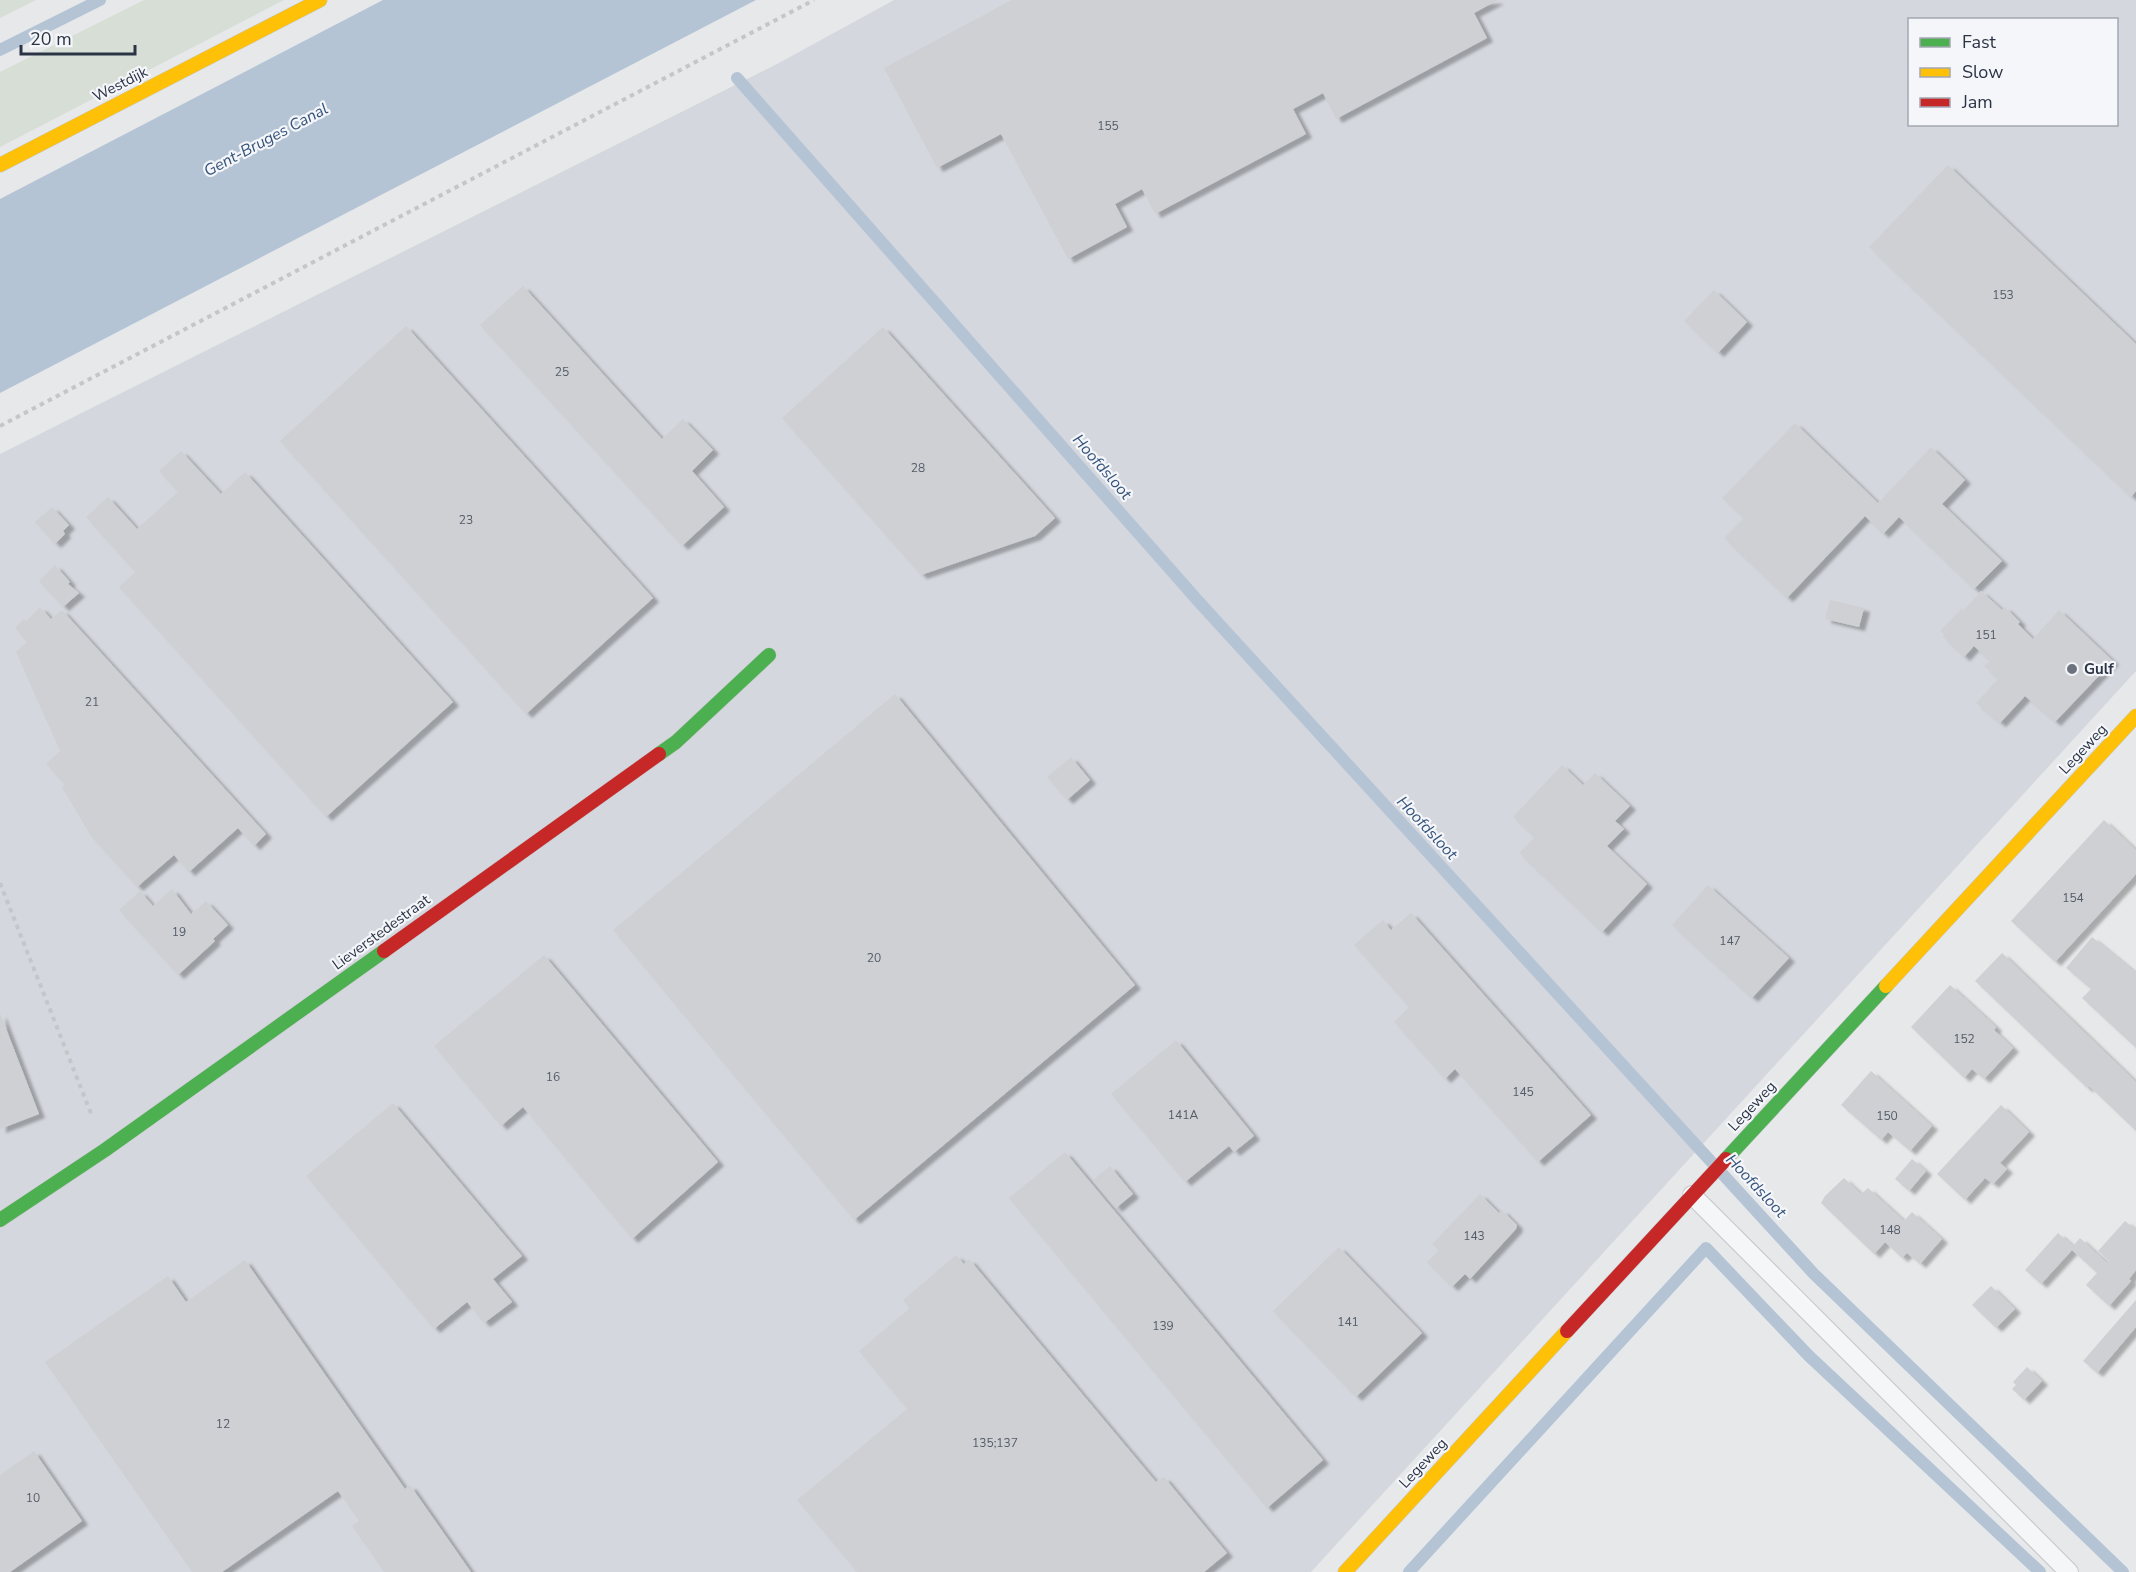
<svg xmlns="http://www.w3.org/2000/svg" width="2136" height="1572" font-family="'Nunito Sans',sans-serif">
	<defs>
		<filter id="shadow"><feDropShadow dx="6" dy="4" stdDeviation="1.5" flood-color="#0004"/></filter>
	</defs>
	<rect width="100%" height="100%" fill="#e6e8ea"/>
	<path fill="#d4d7dd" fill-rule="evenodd" d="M 894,0 L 2136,0 L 2136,671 L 1311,1572 L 0,1572 L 0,454 L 779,63 ZM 1910,20 L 2116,20 L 2116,124 L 1910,124 Z"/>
	<g fill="#d6ded6">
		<polygon points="0,0 36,0 0,18"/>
		<polygon points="144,0 284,0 0,147 0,72"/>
	</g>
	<polygon fill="#b4c4d5" points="383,0 756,0 0,393 0,199"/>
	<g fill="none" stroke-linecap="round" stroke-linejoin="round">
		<g stroke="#b4c4d5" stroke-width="12">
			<polyline points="0,50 100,0"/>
			<polyline points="737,78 1199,602 1814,1274 2123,1572"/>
			<polyline points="1409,1572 1706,1248 1809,1356 2040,1572"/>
		</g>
	</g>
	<g fill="#ced0d3" filter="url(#shadow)">
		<polygon points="1012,0 1498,0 1474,13 1487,38 1336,119 1323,93 1293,109 1306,134 1155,214 1142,189 1115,204 1127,227 1068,259 1001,134 937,168 884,68"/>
		<polygon points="1948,165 2136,344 2136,491 2131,497 1869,247"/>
		<polygon points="523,286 662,439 683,419 713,450 692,471 724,507 682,546 480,325"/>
		<polygon points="1714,290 1747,322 1718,353 1684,321"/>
		<polygon points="406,326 653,598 526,714 280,441"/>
		<polygon points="883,327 1055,518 1035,536 921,575 782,418"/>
		<polygon points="1795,423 1878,503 1931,447 1965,480 1942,504 2002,561 1974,589 1899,517 1883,534 1865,516 1787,598 1724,538 1744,518 1722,498"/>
		<polygon points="181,451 221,494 245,472 453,702 326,817 119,587 135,572 86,517 108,497 137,529 178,492 159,471"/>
		<polygon points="52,507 69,525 63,531 65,534 55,544 35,522"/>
		<polygon points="55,565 70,582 68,584 79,593 63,607 39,581"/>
		<polygon points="1981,591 2002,610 2005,607 2020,622 2018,624 2033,639 2059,610 2113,661 2055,722 2025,696 2000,723 1976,703 1998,679 1984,666 1990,661 1974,646 1964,657 1943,637 1944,634 1940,631 1962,608 1964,610"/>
		<polygon points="1830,600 1864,608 1859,627 1825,619"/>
		<polygon points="40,607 51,619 62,610 266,834 254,846 238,828 189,872 174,855 137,887 91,836 62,787 65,784 46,764 60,751 16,652 27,642 15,628 24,619 26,621"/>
		<polygon points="895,694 1135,985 854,1220 613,930"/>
		<polygon points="1071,757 1090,780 1067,800 1047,777"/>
		<polygon points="1562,765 1583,785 1595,773 1630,806 1615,821 1624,829 1607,846 1647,884 1602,932 1519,853 1535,837 1513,817"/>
		<polygon points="2104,820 2136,850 2136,874 2055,962 2011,921"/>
		<polygon points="1708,885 1789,958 1752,998 1672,925"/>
		<polygon points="172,889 191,914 206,901 228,925 213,939 215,941 178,975 119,910 140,891 153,906"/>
		<polygon points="1411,913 1591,1115 1538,1162 1455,1069 1445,1079 1394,1022 1409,1007 1354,945 1383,920 1391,930"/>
		<polygon points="2092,937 2136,973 2136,1048 2082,998 2091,989 2066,968"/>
		<polygon points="2002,953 2136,1082 2136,1131 2089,1086 2087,1088 1975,981"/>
		<polygon points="544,955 718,1162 632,1239 523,1107 501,1126 434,1046"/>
		<polygon points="1950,985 1996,1027 1994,1030 2013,1048 1984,1079 1972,1069 1964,1078 1911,1027"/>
		<polygon points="0,1013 39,1114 0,1129"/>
		<polygon points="1176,1040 1254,1136 1234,1152 1229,1146 1185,1182 1111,1094"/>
		<polygon points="1871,1071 1932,1126 1910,1151 1888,1132 1881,1140 1841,1105"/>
		<polygon points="393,1103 522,1256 493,1279 512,1302 484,1323 467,1302 434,1329 306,1176"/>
		<polygon points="2001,1105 2029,1132 2000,1163 2007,1169 1993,1184 1985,1178 1965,1200 1937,1174"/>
		<polygon points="1065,1152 1323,1460 1267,1508 1009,1198"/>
		<polygon points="1912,1159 1926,1171 1909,1191 1895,1179"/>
		<polygon points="1110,1166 1133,1194 1116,1208 1093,1180"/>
		<polygon points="1844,1178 1861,1194 1868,1188 1904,1221 1912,1212 1942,1239 1920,1264 1907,1253 1902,1258 1885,1242 1874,1254 1821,1203 1825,1196"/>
		<polygon points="1480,1194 1499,1213 1502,1210 1517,1225 1516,1229 1470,1279 1465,1274 1452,1287 1427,1262 1439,1250 1432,1244"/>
		<polygon points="2125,1221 2136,1230 2136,1270 2129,1279 2131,1281 2109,1306 2086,1285 2097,1273 2072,1250 2041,1284 2025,1270 2058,1233 2073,1246 2080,1238 2107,1263 2109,1261 2098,1251"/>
		<polygon points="1339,1247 1422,1333 1356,1397 1273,1311"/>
		<polygon points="956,1255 964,1264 969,1259 1156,1482 1164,1477 1227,1553 1204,1572 857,1572 797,1500 907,1409 859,1351 910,1308 903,1300"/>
		<polygon points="245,1260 405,1489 410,1485 471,1572 384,1572 352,1526 359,1521 338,1491 222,1572 192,1572 45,1362 168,1276 186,1302"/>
		<polygon points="1991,1286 2015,1309 1996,1328 1972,1305"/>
		<polygon points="2136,1300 2136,1327 2097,1373 2083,1361"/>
		<polygon points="2027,1367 2042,1381 2024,1400 2012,1389 2016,1385 2013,1382"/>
		<polygon points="34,1451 82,1521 10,1572 0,1572 0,1475"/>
	</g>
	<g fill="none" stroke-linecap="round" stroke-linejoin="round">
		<defs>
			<polyline id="lane" points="1692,1195 2069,1572"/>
			<g id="fast">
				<polyline points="659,754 676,742 769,655"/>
				<polyline points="1726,1159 1886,986"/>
				<polyline points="0,1220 105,1150 384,951"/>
			</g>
			<g id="slow">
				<polyline points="0,165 320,0"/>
				<polyline points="1886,986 2136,716"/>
				<polyline points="1345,1572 1567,1331"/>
			</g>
			<g id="jam">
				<polyline points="384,951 659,754"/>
				<polyline points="1567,1331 1726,1159"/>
			</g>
		</defs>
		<use href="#lane" stroke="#c4c6c8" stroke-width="20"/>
		<use href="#fast" stroke="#c4c6c8" stroke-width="15"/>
		<use href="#slow" stroke="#c4c6c8" stroke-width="15"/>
		<use href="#jam" stroke="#c4c6c8" stroke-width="15"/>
		<g stroke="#c5c6ca" stroke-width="4" stroke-dasharray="4.5 4.5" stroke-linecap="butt">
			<polyline points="0,426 814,0"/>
			<polyline points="0,883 92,1116"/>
		</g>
		<use href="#lane" stroke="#f5f6f7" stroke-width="18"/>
		<use href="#fast" stroke="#4caf50" stroke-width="14"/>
		<use href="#slow" stroke="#ffc107" stroke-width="14"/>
		<use href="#jam" stroke="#c62828" stroke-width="14"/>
	</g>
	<circle fill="#6c737f" stroke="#f4f6f9" stroke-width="2" cx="2072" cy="669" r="6"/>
	<g text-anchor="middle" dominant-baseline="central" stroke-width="4.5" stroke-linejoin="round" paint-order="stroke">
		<g font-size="12" fill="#545c69">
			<text x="1108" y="126">155</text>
			<text x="2003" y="295">153</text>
			<text x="562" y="372">25</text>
			<text x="918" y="468">28</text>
			<text x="466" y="520">23</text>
			<text x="1986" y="635">151</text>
			<text x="92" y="702">21</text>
			<text x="2073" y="898">154</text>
			<text x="179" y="932">19</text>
			<text x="1730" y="941">147</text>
			<text x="874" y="958">20</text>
			<text x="1964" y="1039">152</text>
			<text x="553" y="1077">16</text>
			<text x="1523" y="1092">145</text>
			<text x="1183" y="1115">141A</text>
			<text x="1887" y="1116">150</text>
			<text x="1890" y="1230">148</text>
			<text x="1474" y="1236">143</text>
			<text x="1348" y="1322">141</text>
			<text x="1163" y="1326">139</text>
			<text x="223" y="1424">12</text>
			<text x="995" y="1443">135;137</text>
			<text x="33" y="1498">10</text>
		</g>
		<g font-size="15" fill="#2b3445" stroke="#f4f6f9">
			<text transform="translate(120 84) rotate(-27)">Westdijk</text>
			<text transform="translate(2083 749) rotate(-47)">Legeweg</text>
			<text transform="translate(381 932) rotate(-36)">Lieverstedestraat</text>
			<text transform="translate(1752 1106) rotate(-47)">Legeweg</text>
			<text transform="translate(1423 1463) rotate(-47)">Legeweg</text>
		</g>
		<g font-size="15" font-weight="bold" fill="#2b3445" stroke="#f4f6f9" text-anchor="start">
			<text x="2084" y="669">Gulf</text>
		</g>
		<g font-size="16" font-style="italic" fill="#34527a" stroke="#f4f6f9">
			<text transform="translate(266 140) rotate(-28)">Gent-Bruges Canal</text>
			<text transform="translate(1102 467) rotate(49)">Hoofdsloot</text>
			<text transform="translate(1427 828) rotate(47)">Hoofdsloot</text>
			<text transform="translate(1756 1186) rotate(47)">Hoofdsloot</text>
		</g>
	</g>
	<rect x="1908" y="18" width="210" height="108" fill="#f4f6f9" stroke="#a4a8b1" stroke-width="1.5"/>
	<rect x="1920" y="38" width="30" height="9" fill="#4caf50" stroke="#a4a8b1" stroke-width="1.5"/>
	<text x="1962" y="48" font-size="18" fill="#2b3445">Fast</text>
	<rect x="1920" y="68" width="30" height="9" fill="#ffc107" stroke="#a4a8b1" stroke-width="1.5"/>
	<text x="1962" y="78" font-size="18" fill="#2b3445">Slow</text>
	<rect x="1920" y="98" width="30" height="9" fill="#c62828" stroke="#a4a8b1" stroke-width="1.5"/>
	<text x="1962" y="108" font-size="18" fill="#2b3445">Jam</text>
	<path d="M21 45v9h114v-9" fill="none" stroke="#2b3445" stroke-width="3"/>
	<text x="30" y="45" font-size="18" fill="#2b3445" stroke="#f4f6f9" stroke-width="4.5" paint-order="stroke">20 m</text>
</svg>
